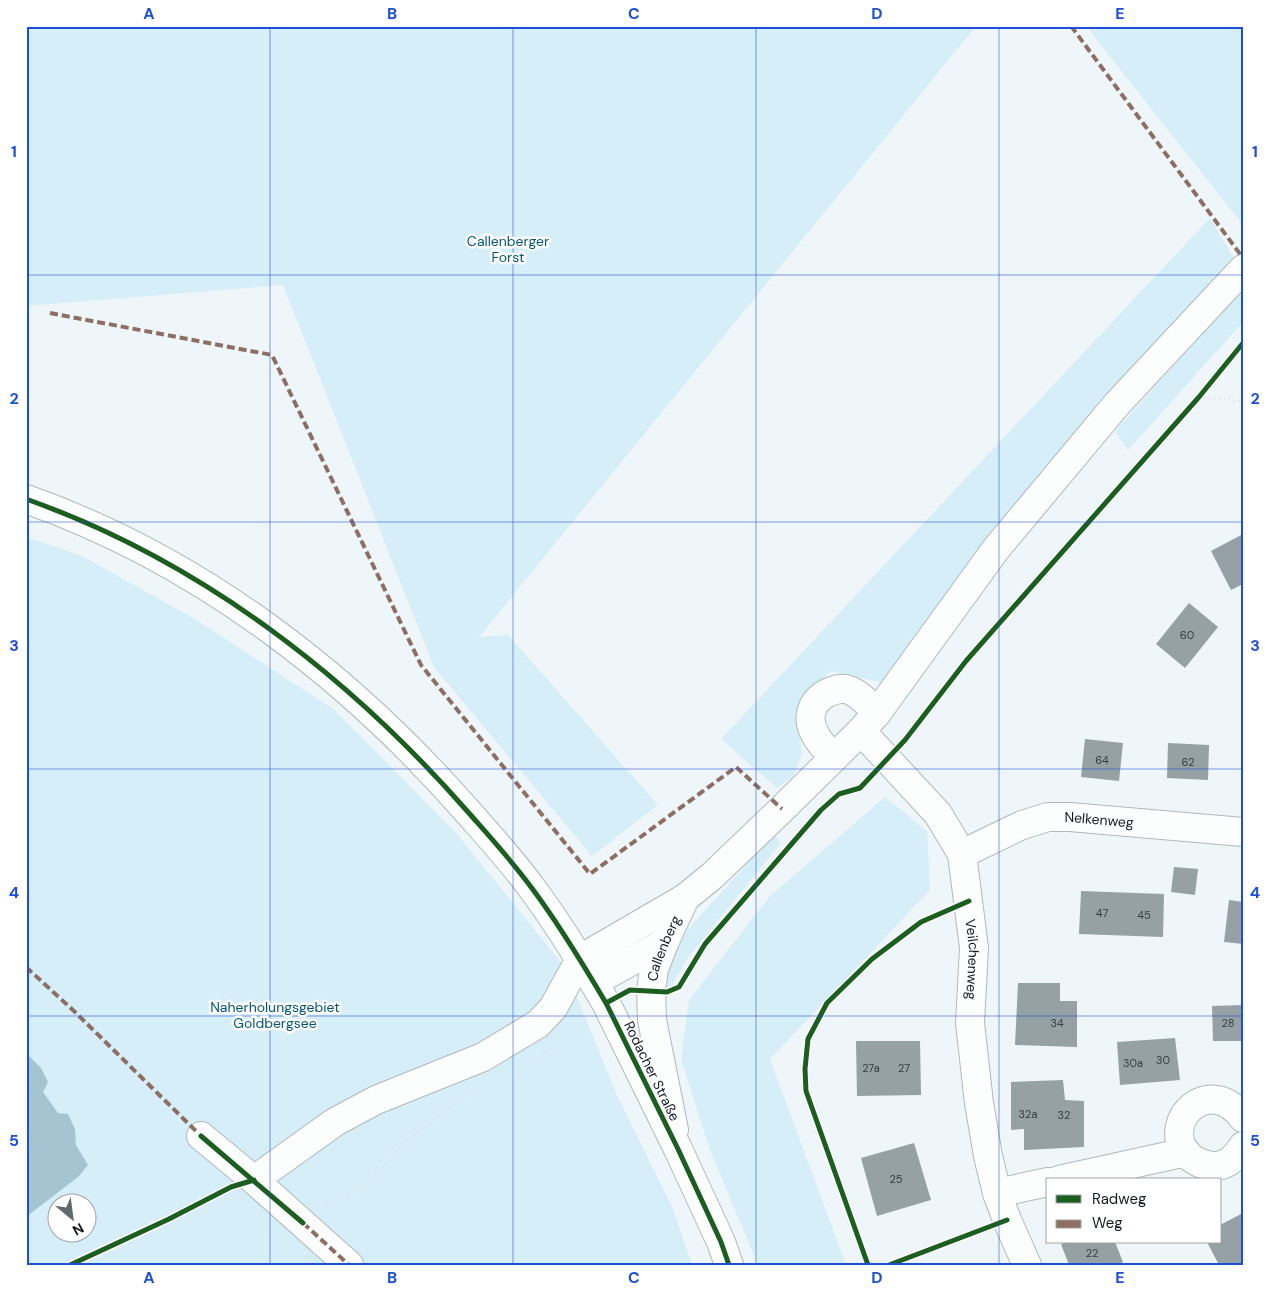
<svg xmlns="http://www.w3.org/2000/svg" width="1269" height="1291" font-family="'DM Sans',sans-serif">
	<rect width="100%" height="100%" fill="#eef6f9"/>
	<g fill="#d5eef8" fill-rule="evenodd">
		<polygon points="26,26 976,26 479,637 508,635 658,805 592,856 434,667 283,285 26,306"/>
		<polygon points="1086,26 1243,26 1243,225"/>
		<polygon points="1210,218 1233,257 1039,473 913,642 884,683 831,671 808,694 797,712 802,754 793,777 777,788 721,739"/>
		<polygon points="1242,290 1243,322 1128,450 1115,431"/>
		<path d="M 26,537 L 82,556 L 195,619 L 333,709 L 457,834 L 564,966 L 617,1095 L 673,1209 L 692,1265 L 26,1265 ZM 58,1204 L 88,1204 L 88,1234 L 58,1234 Z"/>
		<polygon points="885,797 927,831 930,890 770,1059 846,1265 758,1265 709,1148 681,1059 689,1000 770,896"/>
		<polygon points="774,834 781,843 687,959 671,987 663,987 670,954 692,925"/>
	</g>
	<polygon fill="#a5c4d2" points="26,1053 41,1068 48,1082 43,1092 58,1113 68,1114 75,1129 76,1145 88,1165 78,1177 26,1217"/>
	<g fill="#95a1a5">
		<polygon points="1243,534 1243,584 1231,590 1211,551"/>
		<polygon points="1189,603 1218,627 1185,668 1156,644"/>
		<polygon points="1085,739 1123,743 1119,781 1081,777"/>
		<polygon points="1168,743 1209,745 1208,780 1167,778"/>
		<polygon points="1174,867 1198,869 1195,895 1171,892"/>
		<polygon points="1081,891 1164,894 1163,937 1079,934"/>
		<polygon points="1229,900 1243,902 1243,944 1224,942"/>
		<polygon points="1018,983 1060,983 1060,1001 1077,1001 1077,1047 1015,1045"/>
		<polygon points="1243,1005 1243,1041 1213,1041 1212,1006"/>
		<polygon points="1175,1038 1180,1080 1120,1085 1117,1042"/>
		<polygon points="856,1041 920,1041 921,1095 857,1096"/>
		<polygon points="1063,1080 1065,1100 1084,1101 1084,1147 1024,1150 1024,1129 1011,1130 1011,1082"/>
		<polygon points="914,1143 931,1200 877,1216 861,1158"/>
		<polygon points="1243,1213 1243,1264 1219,1265 1207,1242 1220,1242 1220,1225"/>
		<polygon points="1066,1242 1115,1242 1123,1262 1117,1265 1069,1265 1061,1244"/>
	</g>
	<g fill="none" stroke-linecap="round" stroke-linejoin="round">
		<defs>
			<g id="minor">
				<path id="s1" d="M 861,731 L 938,814 L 962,854 L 974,948 L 970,1023 L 979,1103 L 988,1156 L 997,1193 L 1007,1220 L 1027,1265"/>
				<path d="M 834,757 C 828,751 820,744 816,736 C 806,720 810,702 827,693 C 834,690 841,687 849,690 C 860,694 869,705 877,713"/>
				<path id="s2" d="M 962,854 L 1022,825 L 1048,817 L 1070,817 L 1243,832"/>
				<polyline points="594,982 664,943"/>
				<path d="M 1243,1118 C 1210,1073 1161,1120 1186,1153 C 1193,1161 1202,1165 1213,1166 C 1226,1167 1236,1157 1243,1146"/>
				<path id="s3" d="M 674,1130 L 652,1020 L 651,991 L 654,969 L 664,943 L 685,898"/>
				<polyline points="201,1136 254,1180 349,1265"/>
				<polyline points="254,1180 335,1122 376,1100 483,1057 538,1024 553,1008 580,959 685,898 712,876 782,809 861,731 877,713 996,549 1117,404 1243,269"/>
				<polyline points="1059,1180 1186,1152"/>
				<polyline points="997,1193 1048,1182"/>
			</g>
			<path id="tertiary" d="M 26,499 C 199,560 348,675 468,812 C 490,837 512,861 531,887 C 559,924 583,964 606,1003 L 678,1149 L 721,1242 L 729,1265"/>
		</defs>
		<use href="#minor" stroke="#b1b8ba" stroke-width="30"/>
		<use href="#tertiary" stroke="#b1b8ba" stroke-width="30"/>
		<g stroke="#dde0e1" stroke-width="3" stroke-dasharray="1 4" stroke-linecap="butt">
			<polyline points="1199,397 1243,401"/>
			<polyline points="517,1072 538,1061 553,1048"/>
			<polyline points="325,1205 367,1186 405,1142 461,1099 473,1093"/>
		</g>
		<use href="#minor" stroke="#fcfefe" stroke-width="28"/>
		<use href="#tertiary" stroke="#fcfefe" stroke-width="28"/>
		<g stroke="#8d6e63" stroke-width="4" stroke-dasharray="8 4" stroke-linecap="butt">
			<polyline points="1071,26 1243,258"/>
			<polyline points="50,313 272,355 421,665 590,874 736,767 782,809"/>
			<polyline points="26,967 75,1012 201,1136"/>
			<polyline points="303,1223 349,1265"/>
		</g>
		<defs>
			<g id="cycleway">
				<path d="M 26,499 C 199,560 348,675 468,812 C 490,837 512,861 531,887 C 559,924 583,964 606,1003 L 678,1149 L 721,1242 L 729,1265"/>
				<polyline points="606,1003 630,990 667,992 679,987 705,944 821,810 839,794 860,788 905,740 966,661 1199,397 1243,343"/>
				<polyline points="201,1136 303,1223"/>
				<polyline points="70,1265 169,1219 231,1187 254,1180"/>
				<polyline points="868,1265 806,1091 805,1069 808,1039 827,1003 872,959 921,922 969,901"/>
				<polyline points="889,1265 1007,1220"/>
			</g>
		</defs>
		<use href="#cycleway" stroke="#fff" stroke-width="8"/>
		<use href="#cycleway" stroke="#1b5e20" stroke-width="5"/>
	</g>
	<path fill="none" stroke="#1d4ed8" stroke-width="1" stroke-opacity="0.55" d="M 270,26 L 270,1265M 513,26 L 513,1265M 756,26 L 756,1265M 999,26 L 999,1265M 26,275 L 1243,275M 26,522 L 1243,522M 26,769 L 1243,769M 26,1016 L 1243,1016"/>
	<g text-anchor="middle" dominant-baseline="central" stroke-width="5" stroke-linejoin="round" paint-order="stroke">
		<g font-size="11" fill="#353d40">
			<text x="1187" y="635">60</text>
			<text x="1102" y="760">64</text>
			<text x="1188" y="762">62</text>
			<text x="1102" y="913">47</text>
			<text x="1144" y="915">45</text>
			<text x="1057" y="1023">34</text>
			<text x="1228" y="1023">28</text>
			<text x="1163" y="1060">30</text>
			<text x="1133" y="1063">30a</text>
			<text x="871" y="1068">27a</text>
			<text x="904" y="1068">27</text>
			<text x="1028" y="1114">32a</text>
			<text x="1064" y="1115">32</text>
			<text x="896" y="1179">25</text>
			<text x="1092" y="1253">22</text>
		</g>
		<g font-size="14" fill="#005771" stroke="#fff">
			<text x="508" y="241">Callenberger<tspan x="508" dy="16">Forst</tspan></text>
			<text x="275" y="1007">Naherholungsgebiet<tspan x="275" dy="16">Goldbergsee</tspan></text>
		</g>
		<g font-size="14" fill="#151c1f" stroke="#fff">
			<text stroke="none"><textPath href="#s2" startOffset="145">Nelkenweg</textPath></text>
			<text stroke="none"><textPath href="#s3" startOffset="186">Callenberg</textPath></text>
			<text stroke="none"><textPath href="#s1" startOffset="266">Veilchenweg</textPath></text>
			<text transform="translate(652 1071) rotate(64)">Rodacher Straße</text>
		</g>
	</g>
	<rect width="1269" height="1291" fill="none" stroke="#ffffff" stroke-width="55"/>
	<rect x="1046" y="1178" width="175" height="65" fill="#ffffff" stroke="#a1a4a5"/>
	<rect x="1056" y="1195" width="25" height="8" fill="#1b5e20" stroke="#a1a4a5"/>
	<text x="1092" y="1204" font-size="15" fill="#151c1f">Radweg</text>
	<rect x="1056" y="1220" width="25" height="8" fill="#8d6e63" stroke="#a1a4a5"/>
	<text x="1092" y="1228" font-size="15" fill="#151c1f">Weg</text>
	<g transform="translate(72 1218) rotate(151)"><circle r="24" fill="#ffffff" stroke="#a1a4a5"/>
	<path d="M0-4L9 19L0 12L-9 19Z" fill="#61686b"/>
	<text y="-8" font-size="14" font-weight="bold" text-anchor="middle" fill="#151c1f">N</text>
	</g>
	<rect x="28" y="28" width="1214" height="1236" fill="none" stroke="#1d4ed8" stroke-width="2"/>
	<g font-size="16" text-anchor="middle" font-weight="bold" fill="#1d4ed8">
		<text x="149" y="19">A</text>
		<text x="392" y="19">B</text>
		<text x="634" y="19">C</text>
		<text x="877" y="19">D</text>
		<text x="1120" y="19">E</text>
		<text x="14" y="157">1</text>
		<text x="1255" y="157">1</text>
		<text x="14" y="404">2</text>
		<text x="1255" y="404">2</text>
		<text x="14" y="651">3</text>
		<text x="1255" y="651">3</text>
		<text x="14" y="898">4</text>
		<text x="1255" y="898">4</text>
		<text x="14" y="1146">5</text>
		<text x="1255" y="1146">5</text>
		<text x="149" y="1283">A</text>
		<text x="392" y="1283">B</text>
		<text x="634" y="1283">C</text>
		<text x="877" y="1283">D</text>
		<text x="1120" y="1283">E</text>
	</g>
</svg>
